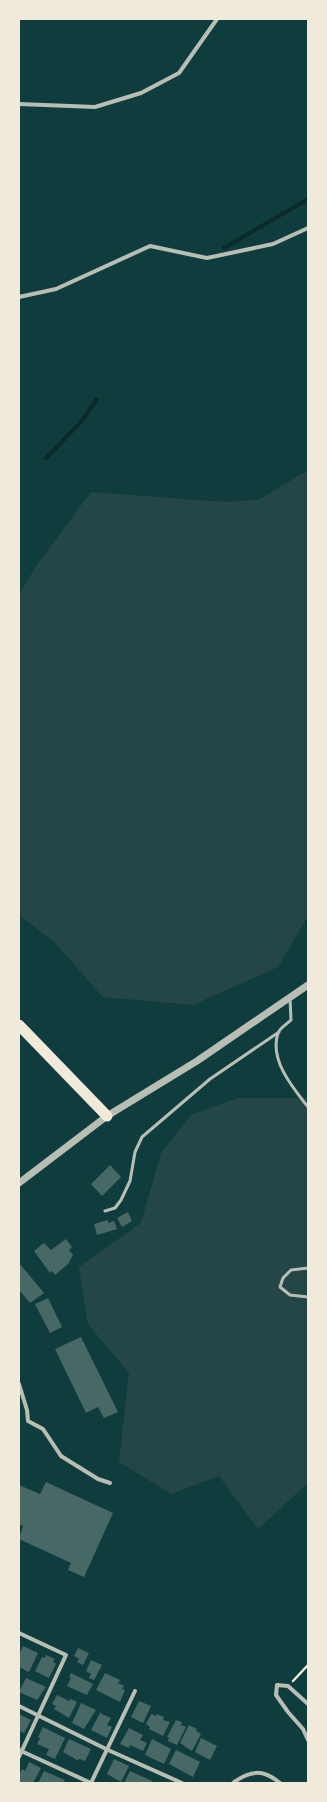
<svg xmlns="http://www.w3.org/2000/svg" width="327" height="1802" font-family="'Open Sans',sans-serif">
	<rect width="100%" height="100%" fill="#0f3d3e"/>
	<g fill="#244646">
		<polygon points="305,472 308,472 308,916 278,967 193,1005 103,997 54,942 19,915 19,595 36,566 91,492 224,502 258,500"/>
		<polygon points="238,1098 308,1098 308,1483 258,1529 219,1476 171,1494 119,1462 129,1373 88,1324 79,1267 141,1223 161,1153 192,1114"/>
	</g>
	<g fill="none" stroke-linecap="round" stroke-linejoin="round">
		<g stroke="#0a2a2b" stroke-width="4">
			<polyline points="224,248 308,199"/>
			<polyline points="46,458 81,422 97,399"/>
		</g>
	</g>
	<g fill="#486865">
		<polygon points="110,1165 121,1177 102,1196 91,1184"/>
		<polygon points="128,1212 132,1221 122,1227 117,1218"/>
		<polygon points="108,1220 108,1223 114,1221 117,1229 97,1235 94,1224"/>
		<polygon points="66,1239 72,1247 69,1250 73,1255 68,1264 55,1275 52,1271 50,1273 34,1251 44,1243 51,1250"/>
		<polygon points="19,1263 44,1293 30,1303 19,1290"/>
		<polygon points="48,1298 62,1327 50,1333 35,1304"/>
		<polygon points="81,1337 118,1412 104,1418 98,1407 86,1413 55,1349"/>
		<polygon points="46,1482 113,1513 84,1577 68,1570 71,1563 19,1539 23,1526 19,1524 19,1485 40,1494"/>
		<polygon points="23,1646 38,1653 29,1672 19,1667 19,1655"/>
		<polygon points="78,1648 89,1653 83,1665 77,1662 79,1659 74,1656"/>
		<polygon points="46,1655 55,1659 53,1662 56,1664 49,1678 35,1671 42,1657 45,1658"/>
		<polygon points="91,1660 102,1665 94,1680 89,1678 91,1674 86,1671"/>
		<polygon points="71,1673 93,1684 87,1695 67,1686 71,1678 69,1677"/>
		<polygon points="105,1673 120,1680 118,1683 124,1686 122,1689 125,1690 120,1702 96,1690"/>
		<polygon points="26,1678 46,1687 37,1700 19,1692"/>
		<polygon points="57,1695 69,1701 71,1699 77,1702 69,1718 54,1709 56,1706 52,1704"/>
		<polygon points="139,1701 151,1706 143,1723 131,1717"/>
		<polygon points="81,1703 96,1710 84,1729 72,1723"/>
		<polygon points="100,1713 111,1718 107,1725 112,1727 107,1738 91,1730"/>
		<polygon points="19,1714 31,1720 24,1733 19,1731"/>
		<polygon points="151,1714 156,1716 157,1714 164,1717 163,1720 170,1722 163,1736 149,1729 150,1727 146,1724"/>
		<polygon points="176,1720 182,1722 181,1725 186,1727 177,1745 168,1741 169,1738 167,1737"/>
		<polygon points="189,1725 197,1729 196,1731 201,1734 192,1751 180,1743"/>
		<polygon points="43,1727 65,1738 55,1759 46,1755 49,1749 37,1744 40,1738 38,1737"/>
		<polygon points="129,1728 143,1735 140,1740 147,1743 143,1751 130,1745 129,1748 120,1744"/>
		<polygon points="201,1738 217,1746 210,1760 195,1752"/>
		<polygon points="69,1739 91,1749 85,1761 80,1759 77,1760 63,1752"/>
		<polygon points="152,1739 171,1749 164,1764 145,1755"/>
		<polygon points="176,1750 200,1762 193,1777 169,1764"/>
		<polygon points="114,1759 129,1766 121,1782 107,1774"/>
		<polygon points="29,1762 41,1768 33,1783 19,1783 19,1775 22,1769 25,1771"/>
		<polygon points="44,1771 65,1780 63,1783 38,1783"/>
		<polygon points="130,1771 152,1781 151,1783 124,1783"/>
	</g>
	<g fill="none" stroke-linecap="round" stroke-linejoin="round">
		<polyline stroke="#f1e9da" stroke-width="2.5" points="293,1681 308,1665"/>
		<g stroke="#b8beb3" stroke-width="3">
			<path d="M 290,998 L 291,1020 C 287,1024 280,1028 278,1033 C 269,1060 293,1088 308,1107"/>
			<polyline points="105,1211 115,1208 121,1200 130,1181 135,1152 142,1137 210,1079 279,1032"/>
			<polyline points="308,1268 291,1270 283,1278 280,1287 290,1295 308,1297"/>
		</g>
		<g stroke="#b8beb3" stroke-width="4">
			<polyline points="19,104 95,107 141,93 179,73 217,19"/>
			<polyline points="19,297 56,289 150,246 207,258 273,244 308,228"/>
			<polyline points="19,1384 27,1410 28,1421 43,1429 61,1456 98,1479 110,1483"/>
			<polyline points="19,1633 66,1655 19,1757"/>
			<polyline points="308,1704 288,1686 277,1685 276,1695 288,1712 303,1729 308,1740"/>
			<polyline points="19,1706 108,1750 182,1783"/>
			<polyline points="19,1750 91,1783"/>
			<polyline points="91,1783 135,1691"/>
			<path d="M 233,1783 C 250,1770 263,1769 280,1783"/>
		</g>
		<polyline stroke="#b8beb3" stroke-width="7" points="19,1183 107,1116 197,1061 308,985"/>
		<polyline stroke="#f1e9da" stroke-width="11" points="19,1025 107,1116"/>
	</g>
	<rect width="327" height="1802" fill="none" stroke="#f1e9da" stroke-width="40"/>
</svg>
